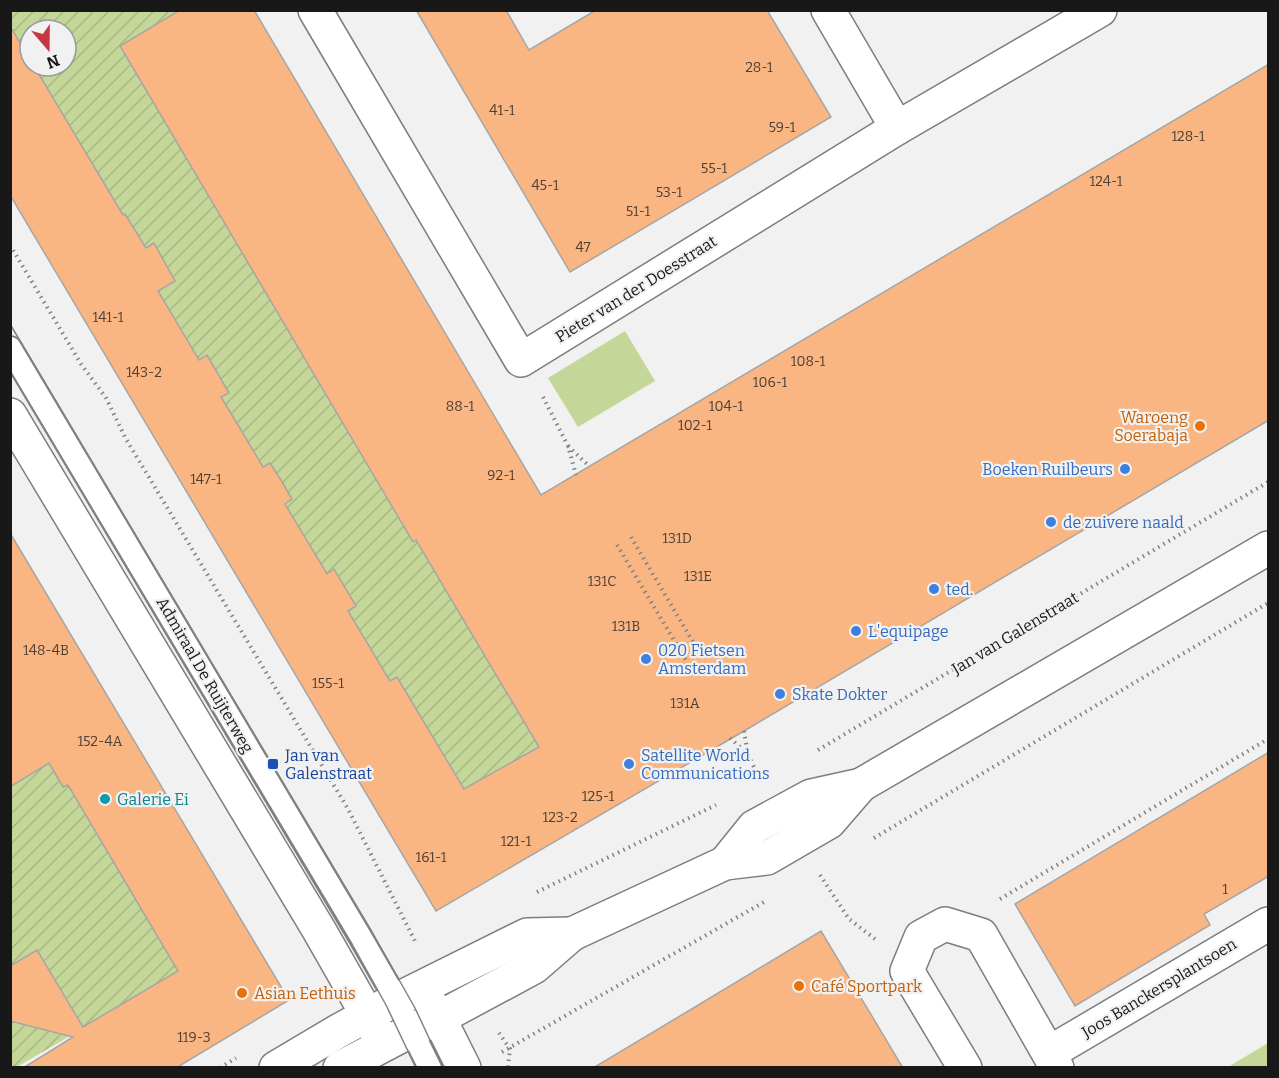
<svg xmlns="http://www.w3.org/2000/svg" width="1279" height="1078" font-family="Bitter,serif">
	<defs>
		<pattern id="garden-furrows" width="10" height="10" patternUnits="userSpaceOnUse" patternTransform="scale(1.5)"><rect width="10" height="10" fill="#c4d799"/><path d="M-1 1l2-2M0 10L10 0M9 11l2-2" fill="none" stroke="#a8b883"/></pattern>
	</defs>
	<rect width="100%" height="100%" fill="#f1f1f2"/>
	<g fill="#c4d799">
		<polygon points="625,331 655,381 578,427 548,378"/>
		<polygon points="1268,1043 1268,1067 1228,1067"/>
	</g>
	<g fill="url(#garden-furrows)" fill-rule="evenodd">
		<path d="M 10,11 L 178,11 L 513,574 L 1268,119 L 459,846 L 11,76 ZM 30,30 L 66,30 L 66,66 L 30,66 Z"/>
		<polygon points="10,640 205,958 15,1068 10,1067"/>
	</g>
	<g fill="#f9b682" stroke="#a7a6a5" stroke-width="1.5">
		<polygon points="180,10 254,10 541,495 1269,64 1269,420 744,731 436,911 10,195 10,26 30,59 30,66 34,66 123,215 125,214 146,248 154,243 175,281 158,291 199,360 207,355 229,393 221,397 241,430 263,467 270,463 281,480 292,499 285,504 327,574 334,569 356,606 348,611 390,681 397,677 464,789 539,747 416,540 413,542 120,46"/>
		<polygon points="416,10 506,10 529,50 596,10 767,10 831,117 570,272"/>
		<polygon points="10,533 289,1000 176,1068 23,1068 73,1037 10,1021 10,966 37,950 83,1027 178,971 68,785 63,787 49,763 10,787"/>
		<polygon points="1269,752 1269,876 1204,914 1210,925 1075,1006 1015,904"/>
		<polygon points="821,931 903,1068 593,1068 700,1004"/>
	</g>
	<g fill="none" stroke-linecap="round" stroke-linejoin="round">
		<defs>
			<polyline id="lane" points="10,348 361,938 396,999 430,1068"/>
			<g id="street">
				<polyline points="315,10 521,360 897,128 1100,10"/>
				<polyline points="828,10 897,128"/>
				<polyline points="1049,1053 1268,924"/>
				<polyline points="965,1068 907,971 921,937 945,924 981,935 1057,1068"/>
			</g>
			<g id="secondary">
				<polyline points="10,415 319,930 384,1044"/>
				<polyline points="725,863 754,827 811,796 861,785 1268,548"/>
				<polyline points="428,1000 439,1018 464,1068"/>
				<polyline points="276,1068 340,1030 386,1005 527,935 572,934"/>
				<polyline points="340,1068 412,1030 439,1018 534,967 572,934 725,863 767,858 829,822 861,785"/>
			</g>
		</defs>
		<use href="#lane" stroke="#7c7d7e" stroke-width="26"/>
		<use href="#street" stroke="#7c7d7e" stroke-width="36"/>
		<use href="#secondary" stroke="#7c7d7e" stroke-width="36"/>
		<g stroke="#828283" stroke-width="4" stroke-dasharray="1.5 4.5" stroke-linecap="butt">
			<polyline points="10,245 81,364 106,398 126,439 348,809 416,943"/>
			<polyline points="543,397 568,446 576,475"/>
			<polyline points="568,446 589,466"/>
			<polyline points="631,537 703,659"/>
			<polyline points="617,545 690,667"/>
			<polyline points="744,731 748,755 759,777"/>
			<polyline points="730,738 748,754"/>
			<polyline points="818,750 1268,482"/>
			<polyline points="874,838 1268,603"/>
			<polyline points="820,875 849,919 875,939"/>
			<polyline points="537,892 716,805"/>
			<polyline points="1000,899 1268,739"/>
			<polyline points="499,1033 510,1049 508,1067"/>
			<polyline points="502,1052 764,902"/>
			<polyline points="220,1068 236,1058"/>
		</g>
		<use href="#lane" stroke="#fff" stroke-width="22"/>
		<use href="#street" stroke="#fff" stroke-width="33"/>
		<use href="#secondary" stroke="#fff" stroke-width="33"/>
		<g stroke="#828283" stroke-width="1.5">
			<polyline points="10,324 372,932 415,1008 443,1068"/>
			<polyline points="10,371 352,944 386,1005 416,1068"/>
		</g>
	</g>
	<g fill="#e8710a" stroke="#f1f1f2" stroke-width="2">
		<circle cx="1200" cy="426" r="6"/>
		<circle cx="799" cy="986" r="6"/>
		<circle cx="242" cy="993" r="6"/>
	</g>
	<g fill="#3f7fe0" stroke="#f1f1f2" stroke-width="2">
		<circle cx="1125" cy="469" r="6"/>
		<circle cx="1051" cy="522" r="6"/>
		<circle cx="934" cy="589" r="6"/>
		<circle cx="856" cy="631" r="6"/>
		<circle cx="646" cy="659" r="6"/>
		<circle cx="780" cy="694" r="6"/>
		<circle cx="629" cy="764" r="6"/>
	</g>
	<rect fill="#1a4fb4" stroke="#f1f1f2" stroke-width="2" x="267" y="758" width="12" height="12" rx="3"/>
	<circle fill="#0f9aa8" stroke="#f1f1f2" stroke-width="2" cx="105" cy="799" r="6"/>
	<g text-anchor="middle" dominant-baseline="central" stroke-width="4.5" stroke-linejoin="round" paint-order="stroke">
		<g font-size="14" fill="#504033">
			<text x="759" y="67">28-1</text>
			<text x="502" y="110">41-1</text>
			<text x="782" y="127">59-1</text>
			<text x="1188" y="136">128-1</text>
			<text x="714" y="168">55-1</text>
			<text x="1106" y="181">124-1</text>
			<text x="545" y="185">45-1</text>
			<text x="669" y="192">53-1</text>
			<text x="638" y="211">51-1</text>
			<text x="583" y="247">47</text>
			<text x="108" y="317">141-1</text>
			<text x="808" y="361">108-1</text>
			<text x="144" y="372">143-2</text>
			<text x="770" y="382">106-1</text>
			<text x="460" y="406">88-1</text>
			<text x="726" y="406">104-1</text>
			<text x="695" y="425">102-1</text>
			<text x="501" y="475">92-1</text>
			<text x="206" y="479">147-1</text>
			<text x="677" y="538">131D</text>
			<text x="698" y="576">131E</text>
			<text x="602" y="581">131C</text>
			<text x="626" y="626">131B</text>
			<text x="46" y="650">148-4B</text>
			<text x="328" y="683">155-1</text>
			<text x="685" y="703">131A</text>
			<text x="100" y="741">152-4A</text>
			<text x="598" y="796">125-1</text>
			<text x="560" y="817">123-2</text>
			<text x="516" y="841">121-1</text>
			<text x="431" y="857">161-1</text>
			<text x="1225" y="889">1</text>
			<text x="194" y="1037">119-3</text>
		</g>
		<g font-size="16" fill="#181819" stroke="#f1f1f2">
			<text transform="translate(636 289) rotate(-32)">Pieter van der Doesstraat</text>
			<text transform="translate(1015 633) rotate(-31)">Jan van Galenstraat</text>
			<text transform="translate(205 675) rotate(60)">Admiraal De Ruijterweg</text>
			<text transform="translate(1159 988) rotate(-31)">Joos Banckersplantsoen</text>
		</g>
		<g font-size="16" fill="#c56008" stroke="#f1f1f2" text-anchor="start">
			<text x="1188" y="417" text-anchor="end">Waroeng<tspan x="1188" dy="18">Soerabaja</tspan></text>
			<text x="811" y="986">Café Sportpark</text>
			<text x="254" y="993">Asian Eethuis</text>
		</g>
		<g font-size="16" fill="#366cbe" stroke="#f1f1f2" text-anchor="start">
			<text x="1113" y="469" text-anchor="end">Boeken Ruilbeurs</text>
			<text x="1063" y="522">de zuivere naald</text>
			<text x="946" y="589">ted.</text>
			<text x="868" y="631">L'equipage</text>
			<text x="658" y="650">020 Fietsen<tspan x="658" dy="18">Amsterdam</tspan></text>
			<text x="792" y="694">Skate Dokter</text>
			<text x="641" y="755">Satellite World<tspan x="641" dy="18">Communications</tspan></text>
		</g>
		<g font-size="16" fill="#164399" stroke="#f1f1f2" text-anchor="start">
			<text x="285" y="755">Jan van<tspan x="285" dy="18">Galenstraat</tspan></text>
		</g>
		<g font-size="16" fill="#0d838f" stroke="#f1f1f2" text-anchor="start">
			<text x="117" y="799">Galerie Ei</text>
		</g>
	</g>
	<rect width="1279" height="1078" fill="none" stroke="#181819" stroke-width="24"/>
	<g transform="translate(48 48) rotate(160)"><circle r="28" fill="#f1f1f2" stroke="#9a9a9b" stroke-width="1.5"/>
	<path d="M0-4.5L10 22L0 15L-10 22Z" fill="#c73645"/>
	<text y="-9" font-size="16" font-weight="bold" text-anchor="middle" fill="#181819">N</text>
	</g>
</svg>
